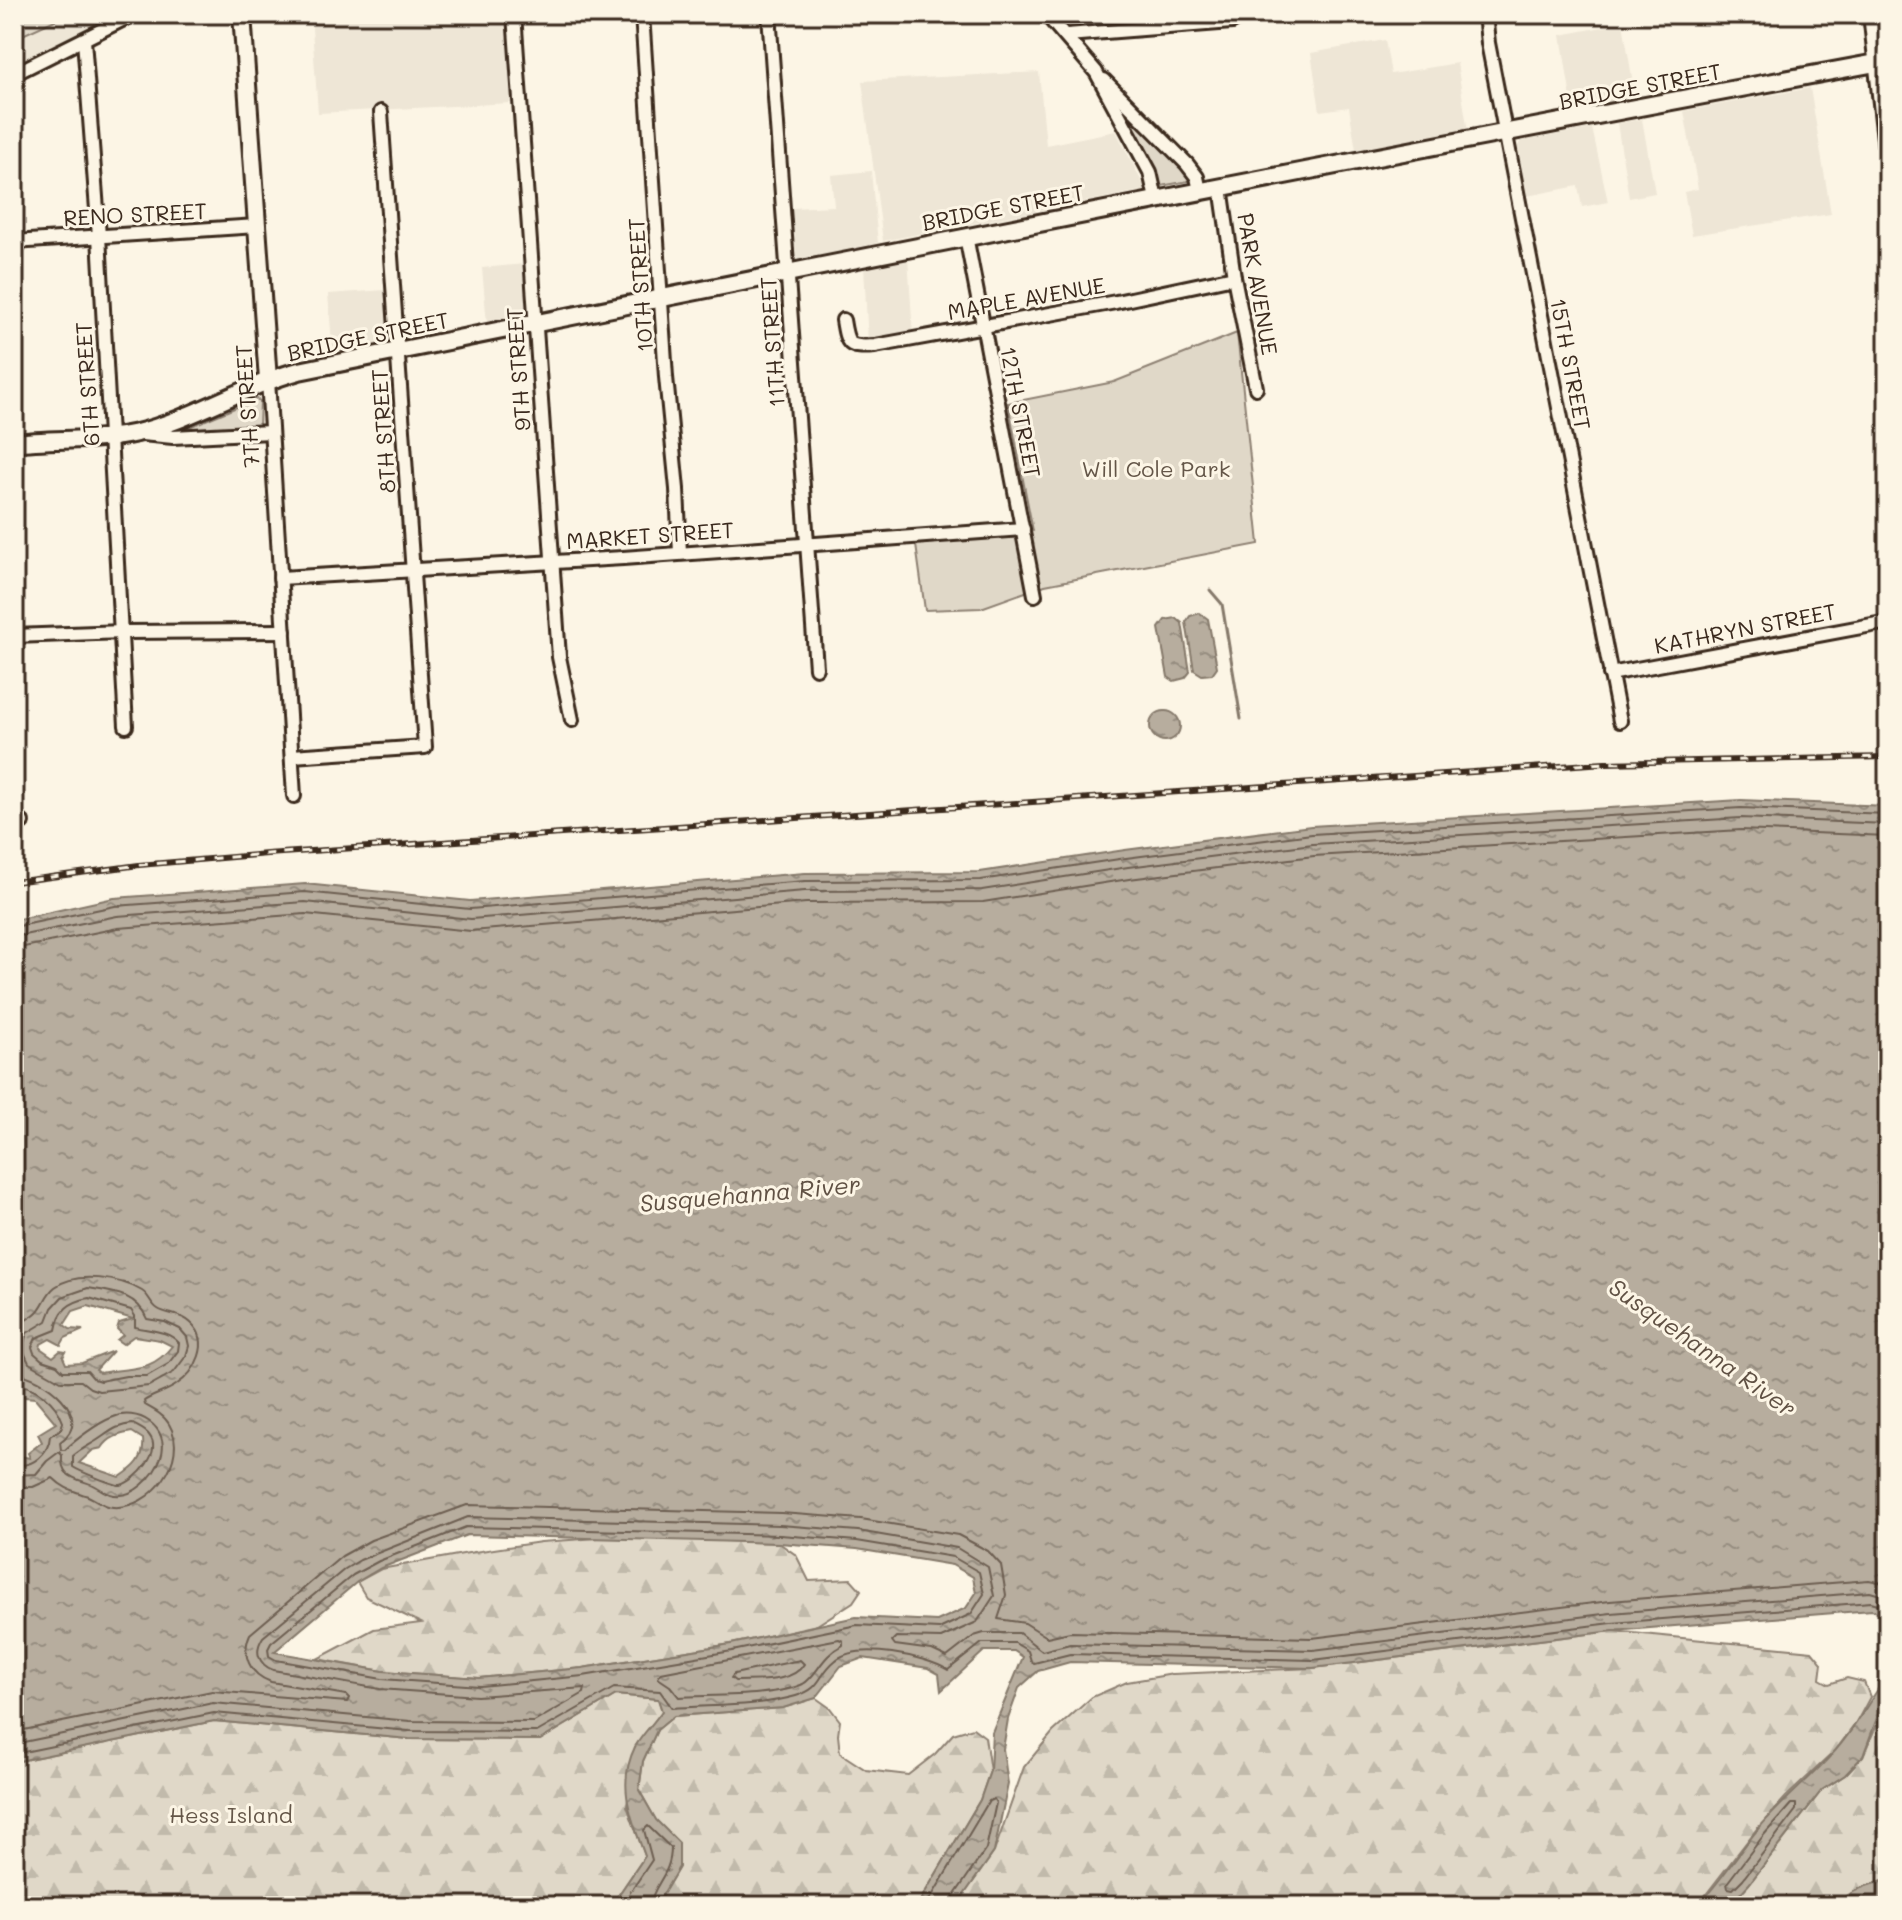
<svg xmlns="http://www.w3.org/2000/svg" width="1902" height="1920" font-family="Mali,sans-serif">
	<defs>
		<pattern id="forest-firs" width="22" height="20" patternUnits="userSpaceOnUse" patternTransform="scale(2)"><rect width="22" height="20" fill="#e0d8c8"/><path d="M5 1l3.5 6h-7zM16 11l3.5 6h-7z" fill="#c1baab"/></pattern>
		<pattern id="water-ripples" width="26" height="14" patternUnits="userSpaceOnUse" patternTransform="scale(2)"><rect width="26" height="14" fill="#b7ad9e"/><path d="M2 4q2-2 4 0t4 0M15 11q2-2 4 0t4 0" fill="none" stroke="#968d80"/></pattern>
	</defs>
	<rect width="100%" height="100%" fill="#fcf5e5"/>
	<filter id="ink" filterUnits="userSpaceOnUse"><feTurbulence type="fractalNoise" baseFrequency=".0125" numOctaves="2"/><feDisplacementMap in="SourceGraphic" scale="16" xChannelSelector="R" yChannelSelector="G"/><feConvolveMatrix kernelMatrix="1 2 1 2 8 2 1 2 1" color-interpolation-filters="sRGB"/></filter>
	<g filter="url(#ink)">
		<g fill="#eee6d6">
			<polygon points="14,14 117,14 14,65"/>
			<polygon points="311,14 506,14 511,103 318,113"/>
			<polygon points="1623,23 1636,101 1573,112 1561,35"/>
			<polygon points="1385,40 1391,74 1457,63 1468,132 1356,150 1349,107 1320,111 1311,53"/>
			<polygon points="1039,72 1046,145 1116,131 1146,190 883,241 862,81"/>
			<polygon points="1810,88 1831,214 1692,235 1684,192 1698,189 1684,111"/>
			<polygon points="1642,119 1655,193 1629,198 1617,123"/>
			<polygon points="1592,128 1608,202 1582,207 1578,186 1527,196 1518,146 1521,141"/>
			<polygon points="871,171 878,243 799,260 794,256 791,208 834,206 831,175"/>
			<polygon points="908,257 913,336 868,344 864,266"/>
			<polygon points="524,264 528,312 525,316 487,324 482,268"/>
			<polygon points="386,290 390,339 387,345 333,355 328,294"/>
		</g>
		<g fill="#e0d8c8" stroke="#8e8173" stroke-width="2">
			<polygon points="14,14 68,14 14,39"/>
			<polygon points="1132,119 1138,119 1188,175 1189,181 1161,186 1131,124"/>
			<polygon points="1237,333 1259,544 1045,585 981,608 925,610 916,545 1033,531 1008,403 1114,382"/>
			<polygon points="256,399 260,401 259,427 177,432"/>
		</g>
		<g fill="url(#forest-firs)" stroke="#8e8173" stroke-width="2">
			<polygon points="613,1537 779,1543 796,1555 809,1581 851,1579 861,1590 853,1602 817,1625 731,1644 582,1668 479,1678 383,1671 317,1659 374,1629 421,1623 366,1597 357,1582 381,1569 474,1552 541,1542"/>
			<polygon points="1613,1631 1812,1651 1822,1663 1820,1679 1829,1684 1847,1678 1864,1682 1870,1697 1856,1723 1835,1751 1786,1797 1756,1830 1697,1906 956,1906 994,1852 1024,1767 1053,1732 1092,1697 1127,1682 1173,1674 1313,1668"/>
			<polygon points="616,1695 658,1699 662,1711 635,1747 627,1806 645,1856 611,1906 14,1906 14,1762 214,1721 409,1739 540,1740"/>
			<polygon points="816,1698 830,1708 840,1721 838,1735 840,1753 866,1770 908,1775 935,1754 953,1734 973,1728 985,1737 990,1771 980,1800 917,1906 656,1906 679,1867 679,1843 656,1820 639,1790 643,1761 657,1730 674,1716 783,1708"/>
			<path d="M 1888,1699 L 1888,1880 C 1869,1884 1850,1890 1837,1906 L 1729,1906 L 1749,1884 L 1822,1790 L 1845,1775 L 1863,1756 Z"/>
		</g>
		<g fill="url(#water-ripples)" stroke="#85796b" stroke-width="2" fill-rule="evenodd">
			<polygon points="1200,613 1208,619 1217,667 1212,674 1202,675 1194,670 1186,622 1190,616"/>
			<polygon points="1176,618 1182,623 1190,672 1185,678 1174,681 1168,677 1159,628 1165,620"/>
			<circle cx="1165" cy="726" r="15"/>
			<path d="M 1741,800 L 1888,806 L 1888,1616 L 1872,1610 L 1613,1631 L 1313,1668 L 1070,1662 L 1038,1671 L 1019,1688 L 1008,1719 L 1003,1749 L 1008,1784 L 994,1852 L 956,1906 L 917,1906 L 980,1800 L 990,1771 L 992,1732 L 1023,1657 L 1014,1651 L 984,1651 L 941,1691 L 939,1674 L 928,1668 L 863,1658 L 841,1666 L 816,1698 L 783,1708 L 674,1716 L 657,1730 L 643,1761 L 639,1790 L 656,1820 L 679,1843 L 679,1867 L 656,1906 L 611,1906 L 645,1856 C 632,1820 616,1785 635,1747 C 642,1734 654,1723 662,1711 L 658,1699 L 616,1695 L 540,1740 L 409,1739 L 214,1721 L 14,1762 L 14,1455 L 30,1458 L 28,1453 L 42,1442 L 38,1434 L 56,1423 L 35,1398 L 25,1397 L 14,1390 L 14,920 L 114,898 L 305,884 L 470,901 L 805,873 L 980,872 L 1125,850 L 1311,826 ZM 88,1306 L 133,1319 L 119,1323 L 117,1329 L 123,1335 L 117,1340 L 123,1344 L 134,1336 L 160,1340 L 172,1346 C 151,1373 131,1367 100,1373 L 96,1370 L 113,1351 L 82,1363 L 66,1364 L 63,1357 L 66,1352 L 60,1351 L 53,1357 L 40,1348 L 41,1344 L 50,1339 L 61,1345 L 65,1338 L 83,1330 L 70,1329 L 64,1325 L 73,1311 ZM 132,1432 L 143,1439 C 145,1459 135,1467 120,1477 L 79,1463 L 93,1450 L 102,1448 C 109,1437 120,1434 132,1432 ZM 467,1535 L 779,1543 L 857,1549 L 952,1565 L 973,1577 L 976,1593 L 966,1608 L 937,1621 L 856,1617 L 731,1644 L 582,1668 L 479,1678 L 383,1671 L 274,1652 L 357,1582 L 381,1568 Z"/>
			<path d="M 1888,1675 L 1885,1696 L 1863,1756 L 1845,1775 L 1822,1790 L 1749,1884 L 1729,1906 L 1697,1906 C 1720,1883 1737,1854 1758,1829 C 1782,1801 1811,1778 1835,1751 C 1856,1728 1869,1700 1888,1675 Z"/>
			<path d="M 1888,1880 L 1888,1906 L 1837,1906 C 1849,1890 1869,1884 1888,1880 Z"/>
		</g>
		<g fill="none" stroke-linecap="round" stroke-linejoin="round">
			<g stroke="#6d5e51" stroke-width="2">
				<polyline points="14,927 115,906 305,892 470,909 805,881 981,880 1126,858 1312,834 1741,808 1888,814"/>
				<polyline points="14,937 117,916 305,902 471,919 805,891 982,890 1128,867 1313,844 1741,818 1888,824"/>
				<polyline points="14,949 118,928 305,914 471,931 806,903 983,902 1129,879 1314,856 1741,830 1888,836"/>
				<path d="M 88,1288 C 114,1292 137,1294 147,1319 L 165,1322 L 180,1329 L 187,1337 L 189,1346 L 186,1356 L 174,1372 L 149,1386 L 99,1391 L 90,1388 L 81,1381 L 61,1381 L 29,1363 L 22,1348 L 27,1333 L 47,1321 L 52,1308 L 62,1297 Z"/>
				<path d="M 89,1298 L 131,1310 L 135,1316 L 135,1327 C 150,1331 168,1330 179,1343 L 178,1351 L 168,1364 L 147,1376 L 126,1376 L 100,1381 L 94,1379 L 87,1371 L 63,1371 L 57,1365 L 42,1360 L 34,1353 L 32,1347 L 36,1338 L 56,1330 C 59,1310 69,1302 89,1298 Z"/>
				<path d="M 14,1331 C 20,1321 29,1320 37,1312 C 44,1305 46,1294 55,1287 C 76,1271 121,1278 142,1291 C 149,1295 151,1305 158,1309 C 167,1315 181,1313 191,1323 C 212,1342 196,1372 176,1385 C 166,1392 153,1395 144,1401 L 145,1405 C 154,1410 164,1415 169,1424 C 190,1459 151,1510 113,1507 C 102,1506 95,1498 85,1495 C 71,1490 63,1488 53,1478 L 33,1487 L 14,1487"/>
				<path d="M 14,1373 C 42,1375 97,1416 60,1442 L 61,1450 L 65,1450 C 75,1440 98,1423 111,1418 C 137,1406 171,1427 161,1457 C 155,1476 132,1501 110,1494 C 104,1492 99,1488 93,1485 C 76,1478 60,1478 62,1455 L 59,1452 L 47,1461 L 36,1474 L 14,1475"/>
				<path d="M 14,1383 C 35,1386 56,1401 63,1422 L 61,1429 L 50,1436 C 49,1453 32,1469 14,1464"/>
				<path d="M 133,1424 C 138,1427 146,1430 149,1435 C 163,1452 137,1480 121,1485 C 115,1486 79,1471 73,1467 L 73,1456 C 81,1449 88,1446 96,1441 C 110,1432 116,1425 133,1424 Z"/>
				<polygon points="466,1527 780,1535 857,1541 953,1557 979,1572 984,1594 971,1614 939,1629 857,1625 732,1651 583,1676 480,1686 382,1679 276,1660 269,1656 268,1649 271,1643 353,1575 379,1561"/>
				<path d="M 839,1639 L 843,1641 L 843,1645 C 821,1656 817,1676 803,1684 C 777,1697 710,1695 679,1697 L 670,1686 L 658,1678 L 661,1673 Z"/>
				<path d="M 800,1660 L 804,1664 C 792,1684 756,1680 735,1681 L 731,1678 L 734,1674 Z"/>
				<path d="M 14,1732 L 212,1691 L 347,1702 L 349,1698 L 346,1695 L 271,1682 C 249,1674 241,1655 250,1634 L 342,1556 L 371,1540 L 467,1505 L 781,1513 L 861,1519 L 958,1535 L 988,1551 L 1001,1565 L 1006,1595 L 998,1619 L 1025,1623 L 1047,1637 L 1070,1632 L 1312,1638 L 1610,1601 L 1869,1580 L 1888,1584"/>
				<path d="M 14,1744 L 213,1703 L 410,1721 L 534,1722 L 584,1693 L 585,1688 L 477,1696 L 380,1689 L 273,1670 C 258,1664 254,1651 263,1637 L 345,1569 L 360,1560 L 468,1517 L 780,1525 L 858,1531 L 957,1548 L 988,1567 L 994,1596 L 977,1622 L 941,1638 L 896,1637 L 892,1641 L 895,1645 L 932,1650 L 947,1657 L 974,1636 L 984,1633 L 1019,1633 L 1042,1651 L 1070,1644 L 1313,1650 L 1611,1613 L 1870,1592 L 1888,1597"/>
				<path d="M 14,1754 L 214,1713 L 409,1731 L 537,1732 L 614,1688 L 660,1691 L 672,1708 C 712,1705 757,1707 796,1696 C 823,1688 817,1675 836,1660 C 858,1642 926,1656 948,1670 L 982,1643 L 1015,1643 L 1028,1651 L 1031,1661 L 1034,1663 L 1070,1654 L 1313,1660 L 1612,1623 L 1871,1602 L 1888,1607"/>
				<polygon points="1791,1804 1796,1804 1796,1810 1743,1879 1733,1889 1728,1888 1727,1883 1763,1836"/>
				<path d="M 621,1906 L 652,1860 L 644,1830 L 648,1826 L 671,1848 C 671,1876 653,1883 650,1906"/>
				<polyline points="926,1906 989,1801 994,1799 996,1803 986,1849 952,1899 951,1906"/>
			</g>
			<polyline stroke="#85796b" stroke-width="3" points="1210,590 1222,604 1241,719"/>
			<defs>
				<g id="minor">
					<polyline points="514,14 559,657 572,720"/>
					<polyline points="642,14 666,377 677,489 680,553"/>
					<polyline points="769,14 816,668"/>
					<polyline points="1046,14 1096,72 1150,172 1156,199"/>
					<polyline points="1485,14 1488,43 1620,721"/>
					<polyline points="1870,14 1888,175"/>
					<polyline points="1067,35 1232,22 1245,14"/>
					<polyline points="84,40 99,236 126,726"/>
					<polyline points="14,74 134,14"/>
					<polyline points="1104,80 1187,164 1197,177 1200,191"/>
					<polyline points="1221,187 1234,277 1256,388"/>
					<polyline points="966,236 1035,595"/>
					<polyline points="14,242 257,226"/>
					<path d="M 843,320 C 847,345 848,348 875,346 L 1116,302 L 1234,277"/>
					<polyline points="268,380 294,796"/>
					<polyline points="142,434 173,437 271,432"/>
					<polyline points="280,578 623,558 1023,529"/>
					<polyline points="14,636 123,632 284,631"/>
					<polyline points="1610,674 1888,622"/>
					<polyline points="292,756 425,747 381,112"/>
					<polyline points="14,824 22,822"/>
				</g>
				<g id="major">
					<polyline points="242,14 268,380"/>
					<path d="M 14,443 C 55,438 97,442 137,433 C 193,419 243,386 299,371 C 824,265 1349,160 1876,63 L 1888,58"/>
				</g>
			</defs>
			<use href="#minor" stroke="#3b2a1e" stroke-width="18"/>
			<use href="#major" stroke="#3b2a1e" stroke-width="22"/>
			<use href="#minor" stroke="#fcf5e5" stroke-width="12"/>
			<use href="#major" stroke="#fcf5e5" stroke-width="16"/>
			<defs>
				<polyline id="rail" points="14,882 139,865 267,854 1605,763 1888,757"/>
			</defs>
			<use href="#rail" stroke="#3b2a1e" stroke-width="6"/>
			<use href="#rail" stroke="#fcf5e5" stroke-width="3" stroke-dasharray="9" stroke-linecap="butt"/>
		</g>
	</g>
	<g text-anchor="middle" dominant-baseline="central" stroke-width="6" stroke-linejoin="round" paint-order="stroke">
		<g font-size="22" fill="#3b2a1e" stroke="#fcf5e5">
			<text transform="translate(1640 86) rotate(-11)">BRIDGE STREET</text>
			<text transform="translate(1003 207) rotate(-11)">BRIDGE STREET</text>
			<text transform="translate(135 214) rotate(-3)">RENO STREET</text>
			<text transform="translate(1258 284) rotate(80)">PARK AVENUE</text>
			<text transform="translate(640 285) rotate(-94)">10TH STREET</text>
			<text transform="translate(1026 298) rotate(-10)">MAPLE AVENUE</text>
			<text transform="translate(368 336) rotate(-12)">BRIDGE STREET</text>
			<text transform="translate(772 342) rotate(-94)">11TH STREET</text>
			<text transform="translate(1571 364) rotate(79)">15TH STREET</text>
			<text transform="translate(518 369) rotate(-94)">9TH STREET</text>
			<text transform="translate(87 384) rotate(-94)">6TH STREET</text>
			<text transform="translate(247 406) rotate(-94)">7TH STREET</text>
			<text transform="translate(1021 412) rotate(79)">12TH STREET</text>
			<text transform="translate(383 431) rotate(-94)">8TH STREET</text>
			<text transform="translate(650 535) rotate(-4)">MARKET STREET</text>
			<text transform="translate(1745 628) rotate(-11)">KATHRYN STREET</text>
		</g>
		<g font-size="22" fill="#645648" stroke="#fcf5e5">
			<text x="1156" y="468">Will Cole Park</text>
			<text x="231" y="1814">Hess Island</text>
		</g>
		<g font-size="24" font-style="italic" fill="#605144" stroke="#fcf5e5">
			<text transform="translate(750 1193) rotate(-5)">Susquehanna River</text>
			<text transform="translate(1703 1347) rotate(35)">Susquehanna River</text>
		</g>
	</g>
	<rect width="1902" height="1920" fill="none" stroke="#fcf5e5" stroke-width="48"/>
	<rect x="24" y="24" width="1854" height="1872" fill="none" stroke="#3b2a1e" stroke-width="3" filter="url(#ink)"/>
</svg>
